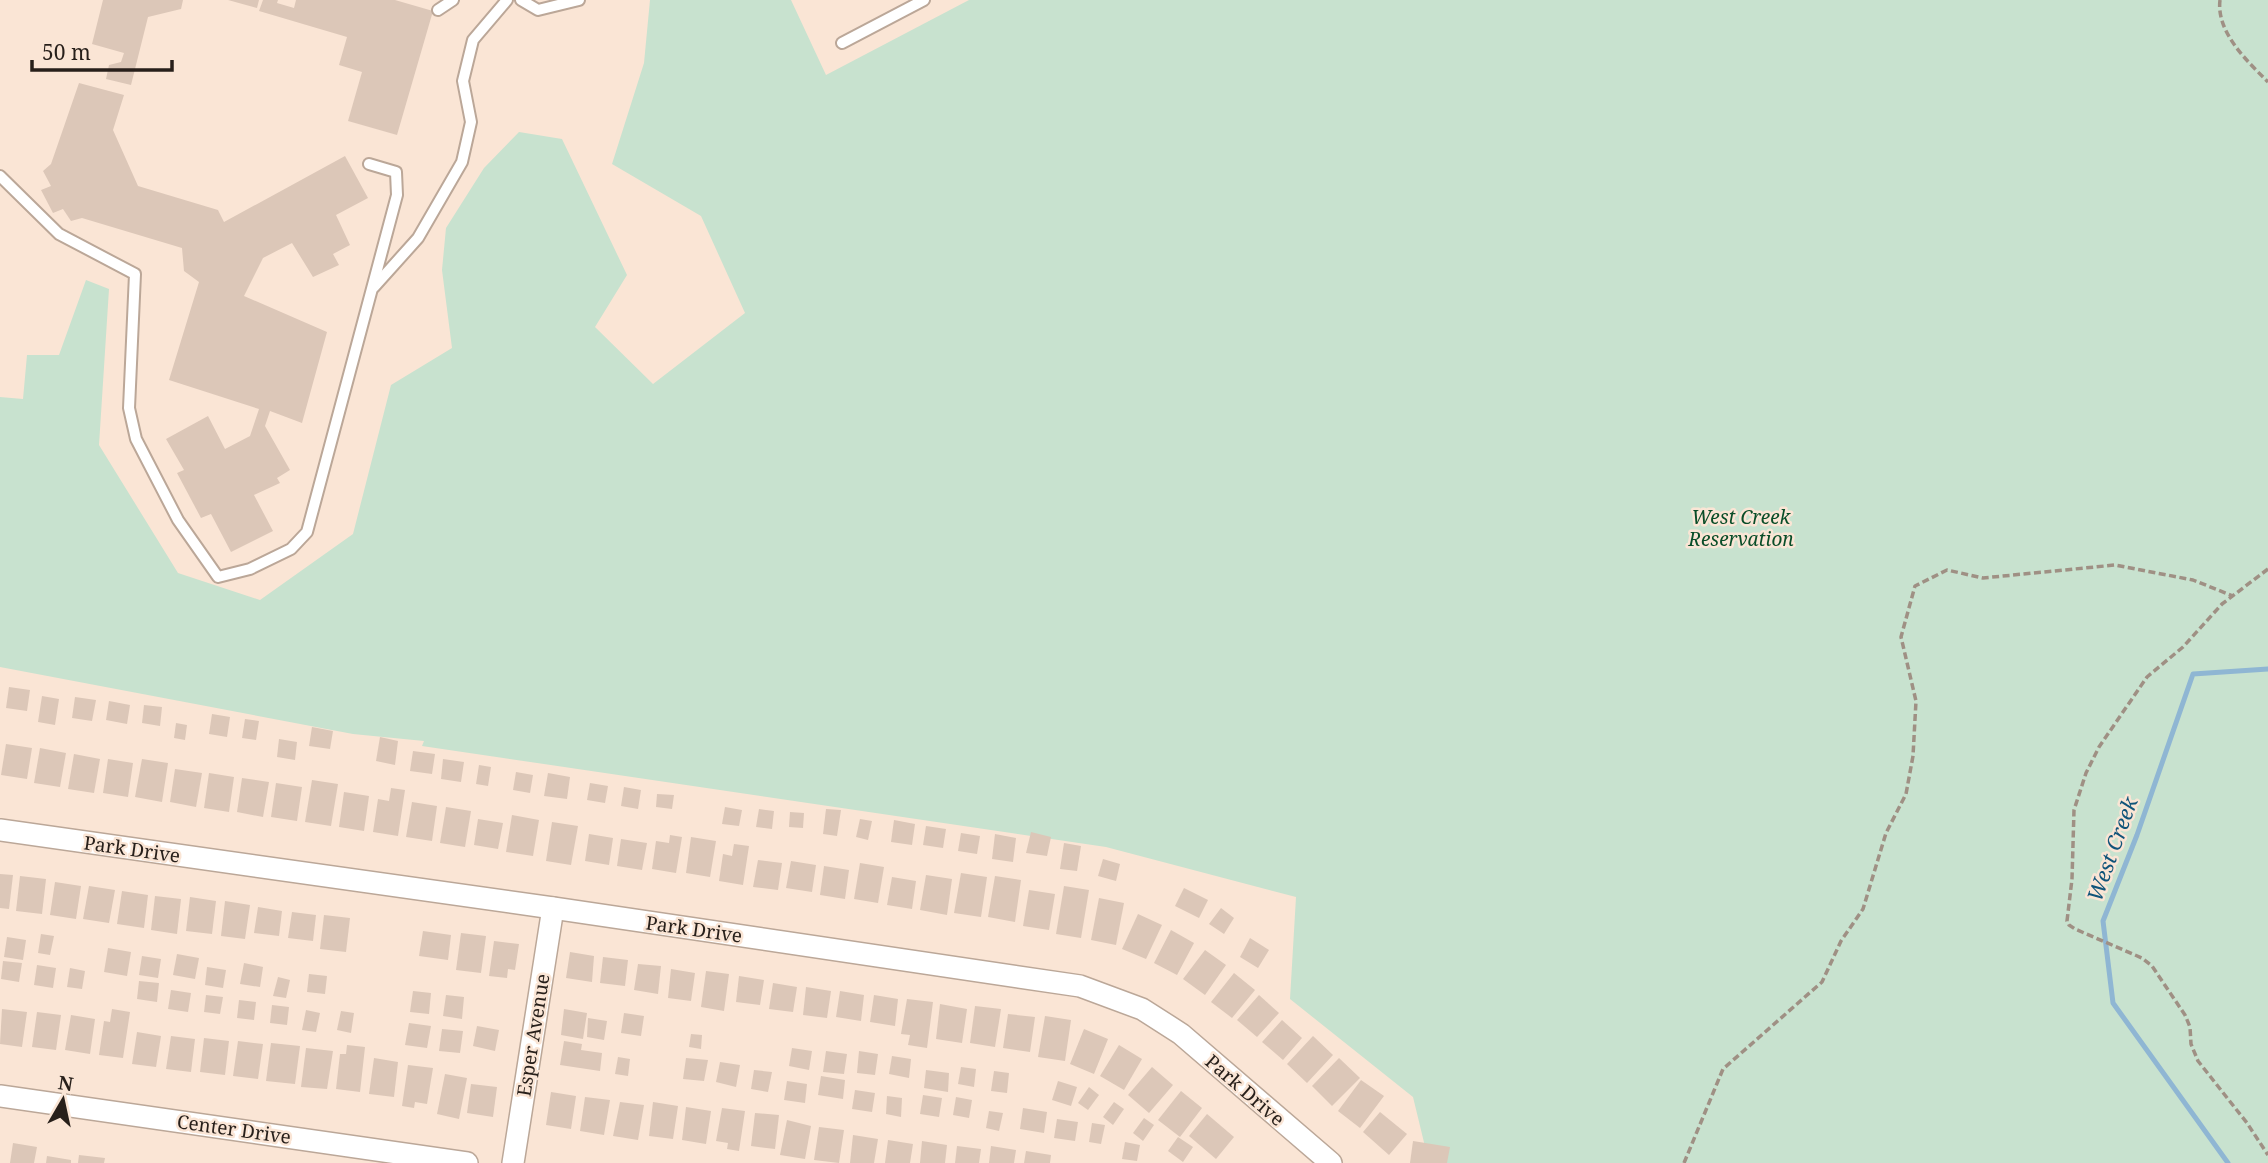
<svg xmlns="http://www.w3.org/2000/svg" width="2268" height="1163" font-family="'Noto Serif',serif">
	<rect width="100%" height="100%" fill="#fae5d5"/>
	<polygon fill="#c8e2cf" points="650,0 791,0 826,75 969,0 2268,0 2268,1163 1429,1163 1413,1097 1290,999 1296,897 1106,847 422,746 424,741 353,734 0,667 0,397 23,399 27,355 59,355 86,280 109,289 99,445 178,573 260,600 353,534 391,385 452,348 442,270 446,228 484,168 519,132 562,139 627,275 595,327 653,384 745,313 701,216 612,164 644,63"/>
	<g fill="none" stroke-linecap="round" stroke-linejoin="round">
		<polyline stroke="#8fb6d3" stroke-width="5" points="2228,1163 2113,1003 2103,921 2137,835 2193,674 2268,669"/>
	</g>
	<g fill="#dcc7b8">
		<polygon points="103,0 183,0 181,9 148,17 131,85 106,79 109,65 121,62 124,53 92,44"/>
		<polygon points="228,0 259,0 257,8"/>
		<polygon points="263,0 278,0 277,3 294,8 296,0 395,0 433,11 397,135 348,121 362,72 339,65 347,37 259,11"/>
		<polygon points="79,83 124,95 113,130 138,186 218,210 224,222 345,156 368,198 336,215 350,245 333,254 339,265 313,277 292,243 263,258 244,296 327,332 302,423 270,411 265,426 290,470 277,478 280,483 254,495 273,531 231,552 211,514 201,518 177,473 184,470 166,439 208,416 225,449 250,436 259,409 169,380 199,282 184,271 182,248 82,218 71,221 63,209 53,213 41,190 51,186 43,171 51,164"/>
		<polygon points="9,687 30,690 27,711 6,708"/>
		<polygon points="42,696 59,699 55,725 38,722"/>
		<polygon points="75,697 96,700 92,721 72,718"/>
		<polygon points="109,701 130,705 127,724 106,720"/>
		<polygon points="144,705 162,707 160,726 142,723"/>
		<polygon points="212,714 230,717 227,737 209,734"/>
		<polygon points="245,719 259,721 256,740 242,738"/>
		<polygon points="176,723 187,725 185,740 174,738"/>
		<polygon points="312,727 333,731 330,749 309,746"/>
		<polygon points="380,737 398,741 395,765 376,761"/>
		<polygon points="279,739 297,742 295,760 277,757"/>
		<polygon points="6,744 32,748 27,779 1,775"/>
		<polygon points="40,748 66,753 60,787 34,783"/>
		<polygon points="413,751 435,754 432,774 410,771"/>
		<polygon points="74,754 100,759 94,793 68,789"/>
		<polygon points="108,759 133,763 128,797 103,793"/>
		<polygon points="142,759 168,763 162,802 135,797"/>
		<polygon points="443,759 464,762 461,782 441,779"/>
		<polygon points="479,765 491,767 488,786 476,784"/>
		<polygon points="175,769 202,773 196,807 170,802"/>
		<polygon points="516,772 533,775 530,793 513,790"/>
		<polygon points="209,773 234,777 229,812 204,808"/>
		<polygon points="548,773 570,777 567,799 544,796"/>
		<polygon points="242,778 269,782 263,817 237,812"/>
		<polygon points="312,780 338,784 331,826 305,822"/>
		<polygon points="276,783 302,787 297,821 271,817"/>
		<polygon points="590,783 608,786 605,803 587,800"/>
		<polygon points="624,787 641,790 638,809 621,806"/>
		<polygon points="391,788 405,790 398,836 373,832 378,799 389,801"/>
		<polygon points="344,792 369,796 364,831 339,827"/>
		<polygon points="657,794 674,795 672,809 656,807"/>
		<polygon points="412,802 437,806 432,841 406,837"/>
		<polygon points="446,807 471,811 465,847 440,843"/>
		<polygon points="725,807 742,810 739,826 722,824"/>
		<polygon points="759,809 774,811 772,829 756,827"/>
		<polygon points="826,809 841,810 837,836 823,834"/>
		<polygon points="790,812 804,813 803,828 789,827"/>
		<polygon points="512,815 539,820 533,856 506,852"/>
		<polygon points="478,819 503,823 498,849 474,845"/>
		<polygon points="860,819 872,821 868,840 856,837"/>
		<polygon points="894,820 915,824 912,845 891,842"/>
		<polygon points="552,822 578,826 571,865 546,861"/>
		<polygon points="926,826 946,829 943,848 923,845"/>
		<polygon points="1031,832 1051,837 1047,856 1026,853"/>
		<polygon points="961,833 980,836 977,854 958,851"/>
		<polygon points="589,834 613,838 609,865 585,861"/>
		<polygon points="995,834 1016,838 1013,862 992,859"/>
		<polygon points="670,835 682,837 676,873 652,869 656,841 669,843"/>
		<polygon points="691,837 716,841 710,877 686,873"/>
		<polygon points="621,839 647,843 642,870 617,866"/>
		<polygon points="1064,843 1081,846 1077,871 1060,869"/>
		<polygon points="734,844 749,846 743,885 719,881 723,854 732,856"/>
		<polygon points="1103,859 1120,864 1116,881 1098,876"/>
		<polygon points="758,860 782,863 778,890 753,887"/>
		<polygon points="791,861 816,865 812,892 786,888"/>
		<polygon points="860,863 884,867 878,903 854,899"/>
		<polygon points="824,866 849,870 845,899 820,895"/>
		<polygon points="961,873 987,877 981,917 954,913"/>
		<polygon points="0,874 13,875 9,909 0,908"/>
		<polygon points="926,875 952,879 947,915 920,910"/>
		<polygon points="20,876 46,879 42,914 16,911"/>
		<polygon points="995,876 1021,880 1015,922 988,917"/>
		<polygon points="892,877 916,881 912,909 887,905"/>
		<polygon points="55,882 81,886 76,919 50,915"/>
		<polygon points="89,886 115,890 109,923 83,919"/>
		<polygon points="1064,886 1089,890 1081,938 1056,934"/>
		<polygon points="1184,888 1208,900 1199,918 1175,906"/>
		<polygon points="1029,890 1055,894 1049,930 1023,926"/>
		<polygon points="122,891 148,895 144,928 117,924"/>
		<polygon points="155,896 181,899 177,934 151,930"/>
		<polygon points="190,897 216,901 212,934 186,931"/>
		<polygon points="1099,898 1124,903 1116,945 1091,940"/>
		<polygon points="225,901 250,905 245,939 221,936"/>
		<polygon points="258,907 282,911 279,936 254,933"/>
		<polygon points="1221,908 1234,918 1224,934 1209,924"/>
		<polygon points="292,912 316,915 313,941 288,938"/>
		<polygon points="1138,914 1162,925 1146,959 1122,949"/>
		<polygon points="324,915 350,918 346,952 320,949"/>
		<polygon points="1171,930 1194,943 1177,975 1154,963"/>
		<polygon points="423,931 451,935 448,960 419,956"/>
		<polygon points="461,933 486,936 481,973 456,970"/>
		<polygon points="41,934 54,936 50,955 38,953"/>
		<polygon points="7,937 26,940 23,960 4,957"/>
		<polygon points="1250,938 1269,950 1258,968 1240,957"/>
		<polygon points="494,941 519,944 515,970 508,969 507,978 489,976"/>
		<polygon points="108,948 131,952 127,976 104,972"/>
		<polygon points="1205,950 1226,965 1205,995 1183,979"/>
		<polygon points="570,952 594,956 592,982 566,978"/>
		<polygon points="177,954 199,958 195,979 173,975"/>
		<polygon points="142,956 161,959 158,978 139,975"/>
		<polygon points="603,957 628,960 625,986 600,983"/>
		<polygon points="3,961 22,963 19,982 1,979"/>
		<polygon points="244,963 263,967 260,987 240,984"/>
		<polygon points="638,964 661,966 658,994 634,990"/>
		<polygon points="37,965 56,968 53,988 34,985"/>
		<polygon points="207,967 226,970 223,988 205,985"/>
		<polygon points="70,968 85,971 82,989 67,987"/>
		<polygon points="671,969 695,973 691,1001 668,998"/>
		<polygon points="706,971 729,974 724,1011 701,1007"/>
		<polygon points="1234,973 1255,990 1232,1018 1211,1002"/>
		<polygon points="309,974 327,976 325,994 307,992"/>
		<polygon points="739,976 764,980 760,1005 736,1002"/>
		<polygon points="278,977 290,980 286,998 273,996"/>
		<polygon points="139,981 159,983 157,1002 137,999"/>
		<polygon points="773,983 797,987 793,1012 769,1009"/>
		<polygon points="806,987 831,991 827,1018 803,1015"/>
		<polygon points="171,990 191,993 188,1012 168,1009"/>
		<polygon points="413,991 431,993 429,1014 410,1012"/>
		<polygon points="840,991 864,995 861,1021 836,1017"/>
		<polygon points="206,995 223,997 220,1014 204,1012"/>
		<polygon points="446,995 464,997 462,1019 443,1016"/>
		<polygon points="874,995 898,999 895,1026 870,1022"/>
		<polygon points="1259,995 1279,1013 1257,1037 1237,1020"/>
		<polygon points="907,999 933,1002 927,1048 908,1045 910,1035 901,1034"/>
		<polygon points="239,1000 256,1002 254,1020 237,1018"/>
		<polygon points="940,1004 967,1009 962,1043 936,1039"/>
		<polygon points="272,1005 289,1007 287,1025 270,1023"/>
		<polygon points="975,1006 1001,1009 995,1047 970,1043"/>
		<polygon points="2,1009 27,1012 22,1047 0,1044"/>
		<polygon points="112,1009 130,1012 123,1058 99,1055 104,1021 110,1022"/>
		<polygon points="564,1009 587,1013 583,1039 561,1035"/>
		<polygon points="306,1010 320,1013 316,1032 302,1030"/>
		<polygon points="341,1011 354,1013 351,1033 337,1030"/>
		<polygon points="37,1012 61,1015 56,1050 32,1047"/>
		<polygon points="624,1013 644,1016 641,1036 621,1033"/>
		<polygon points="1008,1014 1035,1017 1030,1052 1003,1048"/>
		<polygon points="71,1015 95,1019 90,1054 65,1050"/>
		<polygon points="1045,1016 1071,1020 1065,1061 1038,1057"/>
		<polygon points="588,1018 607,1021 604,1040 587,1037"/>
		<polygon points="1282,1020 1302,1038 1283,1060 1262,1042"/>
		<polygon points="409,1023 431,1026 427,1048 405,1045"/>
		<polygon points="477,1026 499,1030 495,1051 473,1046"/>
		<polygon points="442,1029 463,1031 460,1053 439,1051"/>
		<polygon points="1084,1029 1108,1039 1094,1074 1070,1064"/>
		<polygon points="137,1032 161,1036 156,1067 132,1064"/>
		<polygon points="691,1034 702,1035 701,1049 689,1047"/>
		<polygon points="171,1036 195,1039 191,1072 166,1069"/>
		<polygon points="1313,1036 1333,1055 1307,1083 1287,1064"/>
		<polygon points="204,1038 229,1041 225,1075 200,1072"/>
		<polygon points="238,1041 263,1044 258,1079 233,1076"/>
		<polygon points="564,1041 582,1044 581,1050 602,1053 600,1071 560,1065"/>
		<polygon points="271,1043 300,1046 295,1084 266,1081"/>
		<polygon points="347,1045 365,1047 360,1092 336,1089 340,1054 346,1054"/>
		<polygon points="1119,1045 1142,1059 1124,1090 1100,1076"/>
		<polygon points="306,1048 333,1051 327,1089 301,1087"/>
		<polygon points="792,1048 812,1051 809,1070 789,1066"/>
		<polygon points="826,1051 847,1054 844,1074 823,1072"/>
		<polygon points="859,1051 878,1054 875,1075 857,1073"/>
		<polygon points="892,1056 911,1059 909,1078 889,1074"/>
		<polygon points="618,1057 630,1059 628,1076 615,1074"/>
		<polygon points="374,1058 398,1062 394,1097 369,1094"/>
		<polygon points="686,1058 708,1060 704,1081 683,1079"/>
		<polygon points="1339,1058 1360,1078 1332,1106 1312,1086"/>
		<polygon points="720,1062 740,1065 736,1087 716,1082"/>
		<polygon points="408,1065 433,1068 427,1104 415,1102 414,1108 402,1106"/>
		<polygon points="961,1067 976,1069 974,1087 958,1084"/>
		<polygon points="1152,1067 1173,1085 1149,1113 1128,1095"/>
		<polygon points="754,1070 772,1072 768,1092 751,1089"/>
		<polygon points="926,1070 949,1073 948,1092 924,1088"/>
		<polygon points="994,1071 1009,1073 1007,1093 991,1091"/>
		<polygon points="445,1074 467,1078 459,1119 437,1114"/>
		<polygon points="821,1076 845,1080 843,1099 818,1095"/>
		<polygon points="1361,1080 1384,1096 1360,1128 1338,1111"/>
		<polygon points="787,1081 807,1084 805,1103 784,1100"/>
		<polygon points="1058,1081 1077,1087 1071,1106 1052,1100"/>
		<polygon points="471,1084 497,1087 493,1117 467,1113"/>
		<polygon points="1089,1087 1099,1095 1088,1110 1078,1103"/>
		<polygon points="855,1090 875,1093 872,1112 852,1109"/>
		<polygon points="1181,1091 1202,1108 1180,1137 1158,1120"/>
		<polygon points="551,1092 576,1096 571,1129 546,1125"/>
		<polygon points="923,1095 942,1098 939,1117 920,1114"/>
		<polygon points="887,1096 902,1098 901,1117 886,1114"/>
		<polygon points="585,1097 610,1100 604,1135 580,1131"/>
		<polygon points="956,1097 972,1100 969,1118 953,1115"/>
		<polygon points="620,1102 644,1105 638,1140 613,1136"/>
		<polygon points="653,1102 678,1106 673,1139 649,1136"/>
		<polygon points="1114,1102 1124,1109 1113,1125 1103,1117"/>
		<polygon points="686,1107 711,1111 706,1144 682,1140"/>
		<polygon points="722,1108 745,1111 739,1151 727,1149 728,1143 716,1141"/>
		<polygon points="1023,1108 1047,1112 1044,1133 1020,1129"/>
		<polygon points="989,1111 1003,1113 999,1131 986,1128"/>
		<polygon points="1380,1112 1407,1134 1389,1155 1363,1132"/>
		<polygon points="755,1113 779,1115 775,1149 751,1146"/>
		<polygon points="1207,1114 1234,1137 1216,1159 1189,1136"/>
		<polygon points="1144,1118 1154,1125 1143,1141 1133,1133"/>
		<polygon points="1057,1119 1078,1122 1075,1141 1054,1138"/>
		<polygon points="787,1120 811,1126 805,1159 780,1155"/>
		<polygon points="1092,1123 1105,1125 1101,1144 1089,1142"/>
		<polygon points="819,1127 844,1130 839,1163 814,1160"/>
		<polygon points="853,1135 878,1139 874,1163 850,1163"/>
		<polygon points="1178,1137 1193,1147 1183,1162 1168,1151"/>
		<polygon points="888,1140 913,1144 910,1163 885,1163"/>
		<polygon points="922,1141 947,1145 945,1163 920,1163"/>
		<polygon points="1413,1141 1450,1147 1447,1163 1410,1163"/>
		<polygon points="1125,1142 1140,1145 1137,1161 1122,1159"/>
		<polygon points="13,1143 37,1147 34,1163 10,1163"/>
		<polygon points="957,1146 981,1149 979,1163 955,1163"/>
		<polygon points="991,1146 1016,1150 1014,1163 989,1163"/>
		<polygon points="1026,1151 1051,1155 1050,1163 1024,1163"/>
		<polygon points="79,1155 105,1158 104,1163 78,1163"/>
		<polygon points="47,1156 71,1160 71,1163 46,1163"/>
	</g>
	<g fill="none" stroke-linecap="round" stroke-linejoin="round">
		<defs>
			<g id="lane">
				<polyline points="521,0 538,10 579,0"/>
				<polyline points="438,10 453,0"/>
				<polyline points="842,43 924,0"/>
				<polyline points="0,176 59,234 135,274 129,408 136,439 178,520 218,577 250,569 291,549 307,532 397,195 396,172 369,164"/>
				<polyline points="374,287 418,238 462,162 471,122 463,81 473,40 507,0"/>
			</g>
			<g id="street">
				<polyline points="0,830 553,908 1080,986 1142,1009 1181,1034 1331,1163"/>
				<polyline points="0,1096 467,1163"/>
				<polyline points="513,1163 553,908"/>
			</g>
		</defs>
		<use href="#lane" stroke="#bba798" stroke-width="14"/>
		<use href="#street" stroke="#bba798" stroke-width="24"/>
		<g stroke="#9f9084" stroke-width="3.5" stroke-dasharray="7 3.5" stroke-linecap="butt">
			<path d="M 2220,0 C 2216,32 2247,61 2268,82"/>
			<polyline points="2268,569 2222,604 2183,647 2147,677 2099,747 2086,773 2074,810 2072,879 2067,921 2069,925 2075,929 2142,958 2152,966 2185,1015 2190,1027 2191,1044 2198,1061 2247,1123 2268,1155"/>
			<polyline points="1684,1163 1723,1069 1822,982 1841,941 1863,909 1886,833 1906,794 1913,756 1916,701 1901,637 1915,586 1947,570 1983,578 2115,565 2193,580 2233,596"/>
		</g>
		<use href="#lane" stroke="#fff" stroke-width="10"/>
		<use href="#street" stroke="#fff" stroke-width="21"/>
	</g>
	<g text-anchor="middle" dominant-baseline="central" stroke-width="5" stroke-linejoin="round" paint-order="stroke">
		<g font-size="19" font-style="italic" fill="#094d28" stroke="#fae5d5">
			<text x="1741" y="517">West Creek<tspan x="1741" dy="22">Reservation</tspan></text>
		</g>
		<g font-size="19" fill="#271f1a" stroke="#fae5d5">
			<text transform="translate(132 849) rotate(8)">Park Drive</text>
			<text transform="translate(694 929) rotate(8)">Park Drive</text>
			<text transform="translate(533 1035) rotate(-81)">Esper Avenue</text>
			<text transform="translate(1245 1090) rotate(41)">Park Drive</text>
			<text transform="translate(234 1129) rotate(8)">Center Drive</text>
		</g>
		<g font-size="21" font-style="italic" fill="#11547a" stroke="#fae5d5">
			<text transform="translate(2112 849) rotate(-70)">West Creek</text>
		</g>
	</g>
	<g transform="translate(63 1100) rotate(9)" stroke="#fae5d5" stroke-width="5" paint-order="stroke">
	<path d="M0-5L12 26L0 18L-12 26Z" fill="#271f1a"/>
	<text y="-10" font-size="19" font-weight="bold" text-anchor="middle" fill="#271f1a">N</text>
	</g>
	<path d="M32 60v10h140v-10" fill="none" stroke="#271f1a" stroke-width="3.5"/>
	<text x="42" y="60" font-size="21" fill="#271f1a" stroke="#fae5d5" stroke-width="5" paint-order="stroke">50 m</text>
</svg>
